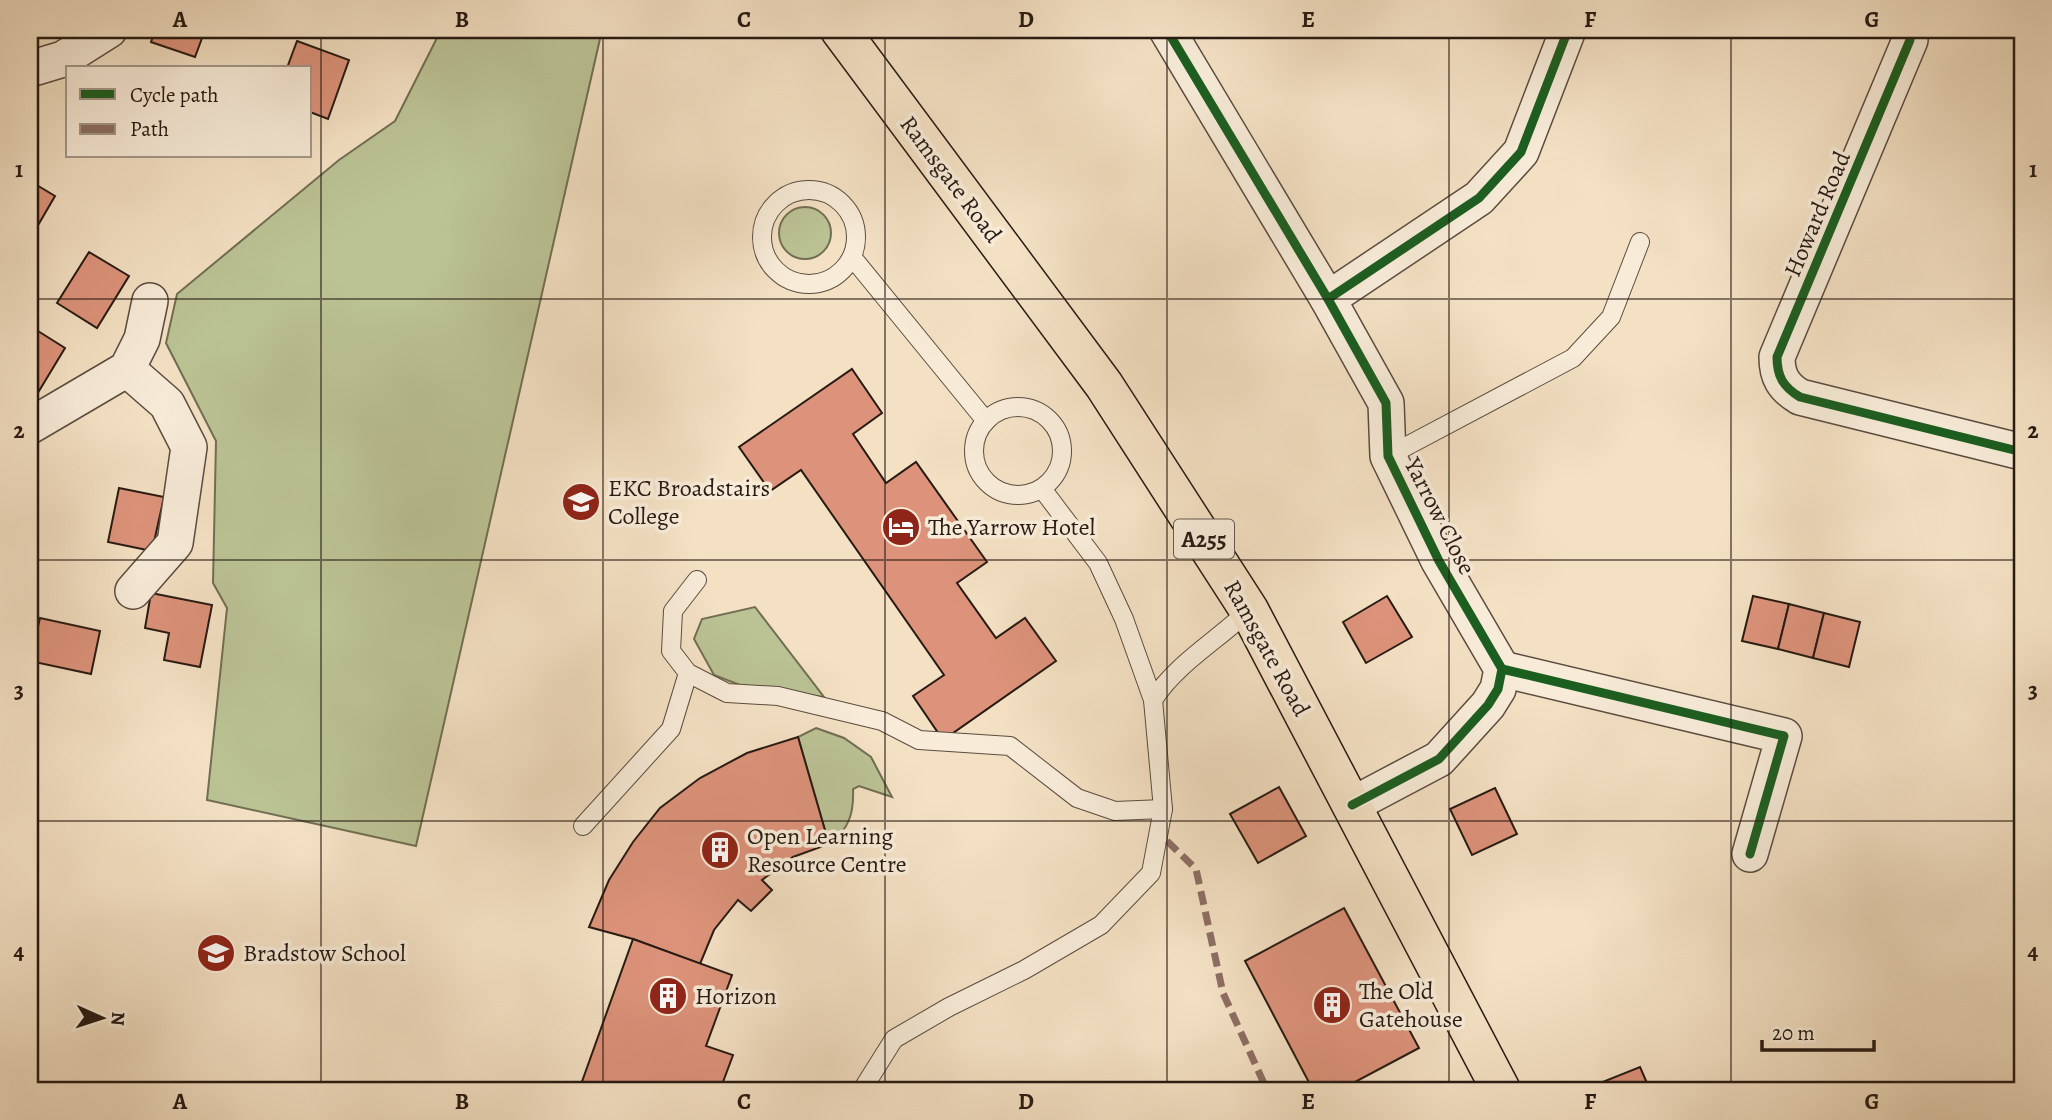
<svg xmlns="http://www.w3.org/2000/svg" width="2052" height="1120" font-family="Alegreya,serif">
	<rect width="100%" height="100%" fill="#f4e1c4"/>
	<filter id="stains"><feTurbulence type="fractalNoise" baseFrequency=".00286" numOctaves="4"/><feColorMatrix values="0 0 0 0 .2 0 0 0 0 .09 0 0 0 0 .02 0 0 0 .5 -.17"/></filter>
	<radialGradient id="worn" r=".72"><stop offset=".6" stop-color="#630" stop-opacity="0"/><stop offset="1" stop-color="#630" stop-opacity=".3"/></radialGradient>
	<g fill="#bbc395" stroke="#716e54" stroke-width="2">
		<polygon points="441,30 602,30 416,846 207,800 227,608 213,583 216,441 166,343 177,294 339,160 395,121"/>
		<circle cx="805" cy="233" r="26"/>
		<polygon points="755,607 824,697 745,687 714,675 694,639 702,619"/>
		<path d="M 816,728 L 844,738 L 871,757 L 892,797 L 859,786 L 853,789 C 854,813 849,830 829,844 L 798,737 Z"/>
	</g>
	<g fill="#dd937b" stroke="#271a13" stroke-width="2">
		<polygon points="155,30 205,30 195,57 151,42"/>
		<polygon points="297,41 349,60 328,119 310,112 310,68 287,68"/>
		<polygon points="30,181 55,196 30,239"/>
		<polygon points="89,252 129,276 97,328 57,303"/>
		<polygon points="30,326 65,348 36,396 30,393"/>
		<polygon points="852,369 882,413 853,434 886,483 916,462 987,562 957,583 996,638 1025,618 1056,661 943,740 913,696 944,675 801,470 770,491 739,447"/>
		<polygon points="119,488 164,497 152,551 108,542"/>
		<polygon points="151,593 212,605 200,667 164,660 169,633 145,628"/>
		<polygon points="1387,596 1412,637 1366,663 1343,622"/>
		<polygon points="1753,596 1789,604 1778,649 1742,641"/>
		<polygon points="1789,604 1824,613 1813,658 1778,649"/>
		<polygon points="1824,613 1860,622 1849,667 1813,658"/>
		<polygon points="40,618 100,631 91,674 30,661"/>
		<polygon points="798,737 829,844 793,857 762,880 772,890 751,911 738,900 714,930 700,964 633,939 589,927 609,880 633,842 660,808 700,778 747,753"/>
		<polygon points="1279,787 1306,836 1258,863 1230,814"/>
		<polygon points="1495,788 1517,834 1472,855 1450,809"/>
		<polygon points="1344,908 1419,1048 1340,1090 1313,1090 1245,961"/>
		<polygon points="633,939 732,975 706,1046 733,1055 720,1090 579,1090"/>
		<polygon points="1640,1067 1650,1090 1591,1090 1590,1087"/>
	</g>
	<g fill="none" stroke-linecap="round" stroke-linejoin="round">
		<defs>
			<g id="service">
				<circle cx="809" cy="237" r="47"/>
				<polyline points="852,257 986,421"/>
				<circle cx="1018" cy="451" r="44"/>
				<polyline points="1388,456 1573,358 1611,317 1640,242"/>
				<polyline points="697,580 673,611 671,651 688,673 727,693 778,696 882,721 919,740 1010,746 1077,798 1115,811 1163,809"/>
				<path d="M 1153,700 C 1177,663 1218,640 1249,610"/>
				<polyline points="583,826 671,729 688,673"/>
				<polyline points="862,1090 894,1039 949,1007 1024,970 1101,925 1151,873 1163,809 1153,700 1124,619 1098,563 1043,490"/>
			</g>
			<g id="minor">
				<polyline points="1167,30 1328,299 1386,403 1388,456 1439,561 1502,669 1498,689 1488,705 1439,759 1352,805"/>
				<path d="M 1910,40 L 1777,357 C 1777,376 1783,387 1800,397 L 2022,452"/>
				<polyline points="30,69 63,59 109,30"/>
				<polyline points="1328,299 1479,198 1521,152 1568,30"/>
				<polyline points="127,369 167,404 189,447 175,543 133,591"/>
				<polyline points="30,426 127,369 142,339 150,301"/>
				<polyline points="1502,669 1784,736 1750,854"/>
			</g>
			<polyline id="primary" points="840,30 1104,385 1249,610 1501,1090"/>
		</defs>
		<use href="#service" stroke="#5a4c3f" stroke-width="20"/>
		<use href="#minor" stroke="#5a4c3f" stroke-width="38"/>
		<use href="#primary" stroke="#271a13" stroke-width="41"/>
		<use href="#service" stroke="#f8ecd9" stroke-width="18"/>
		<use href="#minor" stroke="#f8ecd9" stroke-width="35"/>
		<use href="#primary" stroke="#f4e1c4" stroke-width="38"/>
		<polyline stroke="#8d6e63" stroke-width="7" stroke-dasharray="14 7" stroke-linecap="butt" points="1167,841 1196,869 1223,993 1267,1090"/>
		<defs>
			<g id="cycleway">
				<polyline points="1167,30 1328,299 1386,403 1388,456 1439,561 1502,669 1498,689 1488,705 1439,759 1352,805"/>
				<path d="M 1910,40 L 1777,357 C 1777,376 1783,387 1800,397 L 2022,452"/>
				<polyline points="1328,299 1479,198 1521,152 1568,30"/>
				<polyline points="1502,669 1784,736 1750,854"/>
			</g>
		</defs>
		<use href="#cycleway" stroke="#f8ecd9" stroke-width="13"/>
		<use href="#cycleway" stroke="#1b5e20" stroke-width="9"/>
	</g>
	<path fill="none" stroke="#271a13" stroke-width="2" stroke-opacity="0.55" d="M 321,30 L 321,1090M 603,30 L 603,1090M 885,30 L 885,1090M 1167,30 L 1167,1090M 1449,30 L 1449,1090M 1731,30 L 1731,1090M 30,299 L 2022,299M 30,560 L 2022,560M 30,821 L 2022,821"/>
	<defs>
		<symbol id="university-disc" viewBox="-11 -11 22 22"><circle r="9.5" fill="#8f2418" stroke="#f8ecd9"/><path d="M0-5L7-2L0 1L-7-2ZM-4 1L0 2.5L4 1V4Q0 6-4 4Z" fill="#fff"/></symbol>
		<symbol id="hotel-disc" viewBox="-11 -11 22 22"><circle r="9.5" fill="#8f2418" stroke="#f8ecd9"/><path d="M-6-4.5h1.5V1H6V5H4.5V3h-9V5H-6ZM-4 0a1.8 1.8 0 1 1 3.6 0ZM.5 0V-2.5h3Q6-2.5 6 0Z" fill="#fff"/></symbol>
		<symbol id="building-disc" viewBox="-11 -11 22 22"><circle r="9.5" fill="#8f2418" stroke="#f8ecd9"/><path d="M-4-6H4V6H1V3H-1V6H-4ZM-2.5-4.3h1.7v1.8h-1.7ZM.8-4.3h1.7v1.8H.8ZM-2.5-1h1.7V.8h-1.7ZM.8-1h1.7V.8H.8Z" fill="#fff"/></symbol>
		<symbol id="school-disc" viewBox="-11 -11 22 22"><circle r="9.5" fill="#8f2418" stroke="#f8ecd9"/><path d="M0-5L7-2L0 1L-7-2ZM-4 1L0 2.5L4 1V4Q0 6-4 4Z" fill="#fff"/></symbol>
	</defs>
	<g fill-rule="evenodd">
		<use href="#university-disc" x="559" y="480" width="44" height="44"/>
		<use href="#hotel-disc" x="879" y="505" width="44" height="44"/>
		<use href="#building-disc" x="698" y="828" width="44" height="44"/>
		<use href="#school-disc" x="194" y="931" width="44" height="44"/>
		<use href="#building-disc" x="646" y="974" width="44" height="44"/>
		<use href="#building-disc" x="1310" y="983" width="44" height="44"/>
	</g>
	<g text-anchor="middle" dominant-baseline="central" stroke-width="7" stroke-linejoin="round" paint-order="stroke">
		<rect fill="#f8ecd9" stroke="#66594e" stroke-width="2" x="1174" y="519.5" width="60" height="39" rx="5"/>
		<g font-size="23" font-weight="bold" fill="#271a13">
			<text x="1204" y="539">A255</text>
		</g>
		<g font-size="24" fill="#271a13" stroke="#f8ecd9">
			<text transform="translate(951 179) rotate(53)">Ramsgate Road</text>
			<text transform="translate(1817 214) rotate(-67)">Howard Road</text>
			<text transform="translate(1440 516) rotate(63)">Yarrow Close</text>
			<text transform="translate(1267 648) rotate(61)">Ramsgate Road</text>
		</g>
		<g font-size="24" fill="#271a13" stroke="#f8ecd9" text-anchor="start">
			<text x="608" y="488">EKC Broadstairs<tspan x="608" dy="28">College</tspan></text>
			<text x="928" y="527">The Yarrow Hotel</text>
			<text x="747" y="836">Open Learning<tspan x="747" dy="28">Resource Centre</tspan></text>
			<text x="243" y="953">Bradstow School</text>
			<text x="1359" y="991">The Old<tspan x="1359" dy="28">Gatehouse</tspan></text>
			<text x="695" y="996">Horizon</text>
		</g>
	</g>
	<rect width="2052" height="1120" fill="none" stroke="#f4e1c4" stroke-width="77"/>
	<rect x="66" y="66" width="245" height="91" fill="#f8ecd9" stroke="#a4988a" stroke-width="2"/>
	<rect x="80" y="89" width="35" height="10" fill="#1b5e20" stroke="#a4988a" stroke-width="2"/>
	<text x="130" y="102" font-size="21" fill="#271a13">Cycle path</text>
	<rect x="80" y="124" width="35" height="10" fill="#8d6e63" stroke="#a4988a" stroke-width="2"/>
	<text x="130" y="136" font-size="21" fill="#271a13">Path</text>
	<g transform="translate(102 1018) rotate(93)" stroke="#f8ecd9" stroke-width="5" paint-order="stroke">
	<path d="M0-5L12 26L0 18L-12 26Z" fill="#271a13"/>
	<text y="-10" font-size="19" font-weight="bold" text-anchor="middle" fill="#271a13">N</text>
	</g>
	<path d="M1762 1040v10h112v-10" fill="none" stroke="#271a13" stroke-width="3.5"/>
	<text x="1772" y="1040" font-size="21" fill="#271a13" stroke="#f8ecd9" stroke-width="5" paint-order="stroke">20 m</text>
	<rect x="38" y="38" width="1976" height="1044" fill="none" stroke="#271a13" stroke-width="2.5"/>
	<g font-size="23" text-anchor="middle" font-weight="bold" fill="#271a13">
		<text x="180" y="27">A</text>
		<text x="462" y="27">B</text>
		<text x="744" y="27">C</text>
		<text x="1026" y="27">D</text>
		<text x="1308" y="27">E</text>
		<text x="1590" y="27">F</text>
		<text x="1872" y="27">G</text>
		<text x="19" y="177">1</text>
		<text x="2033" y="177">1</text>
		<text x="19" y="438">2</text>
		<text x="2033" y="438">2</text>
		<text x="19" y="698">3</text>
		<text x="2033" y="698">3</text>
		<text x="19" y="959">4</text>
		<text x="2033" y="959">4</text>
		<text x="180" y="1109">A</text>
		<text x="462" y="1109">B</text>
		<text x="744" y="1109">C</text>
		<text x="1026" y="1109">D</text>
		<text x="1308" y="1109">E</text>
		<text x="1590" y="1109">F</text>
		<text x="1872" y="1109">G</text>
	</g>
	<rect width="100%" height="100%" filter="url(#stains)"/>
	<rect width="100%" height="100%" fill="url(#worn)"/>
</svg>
